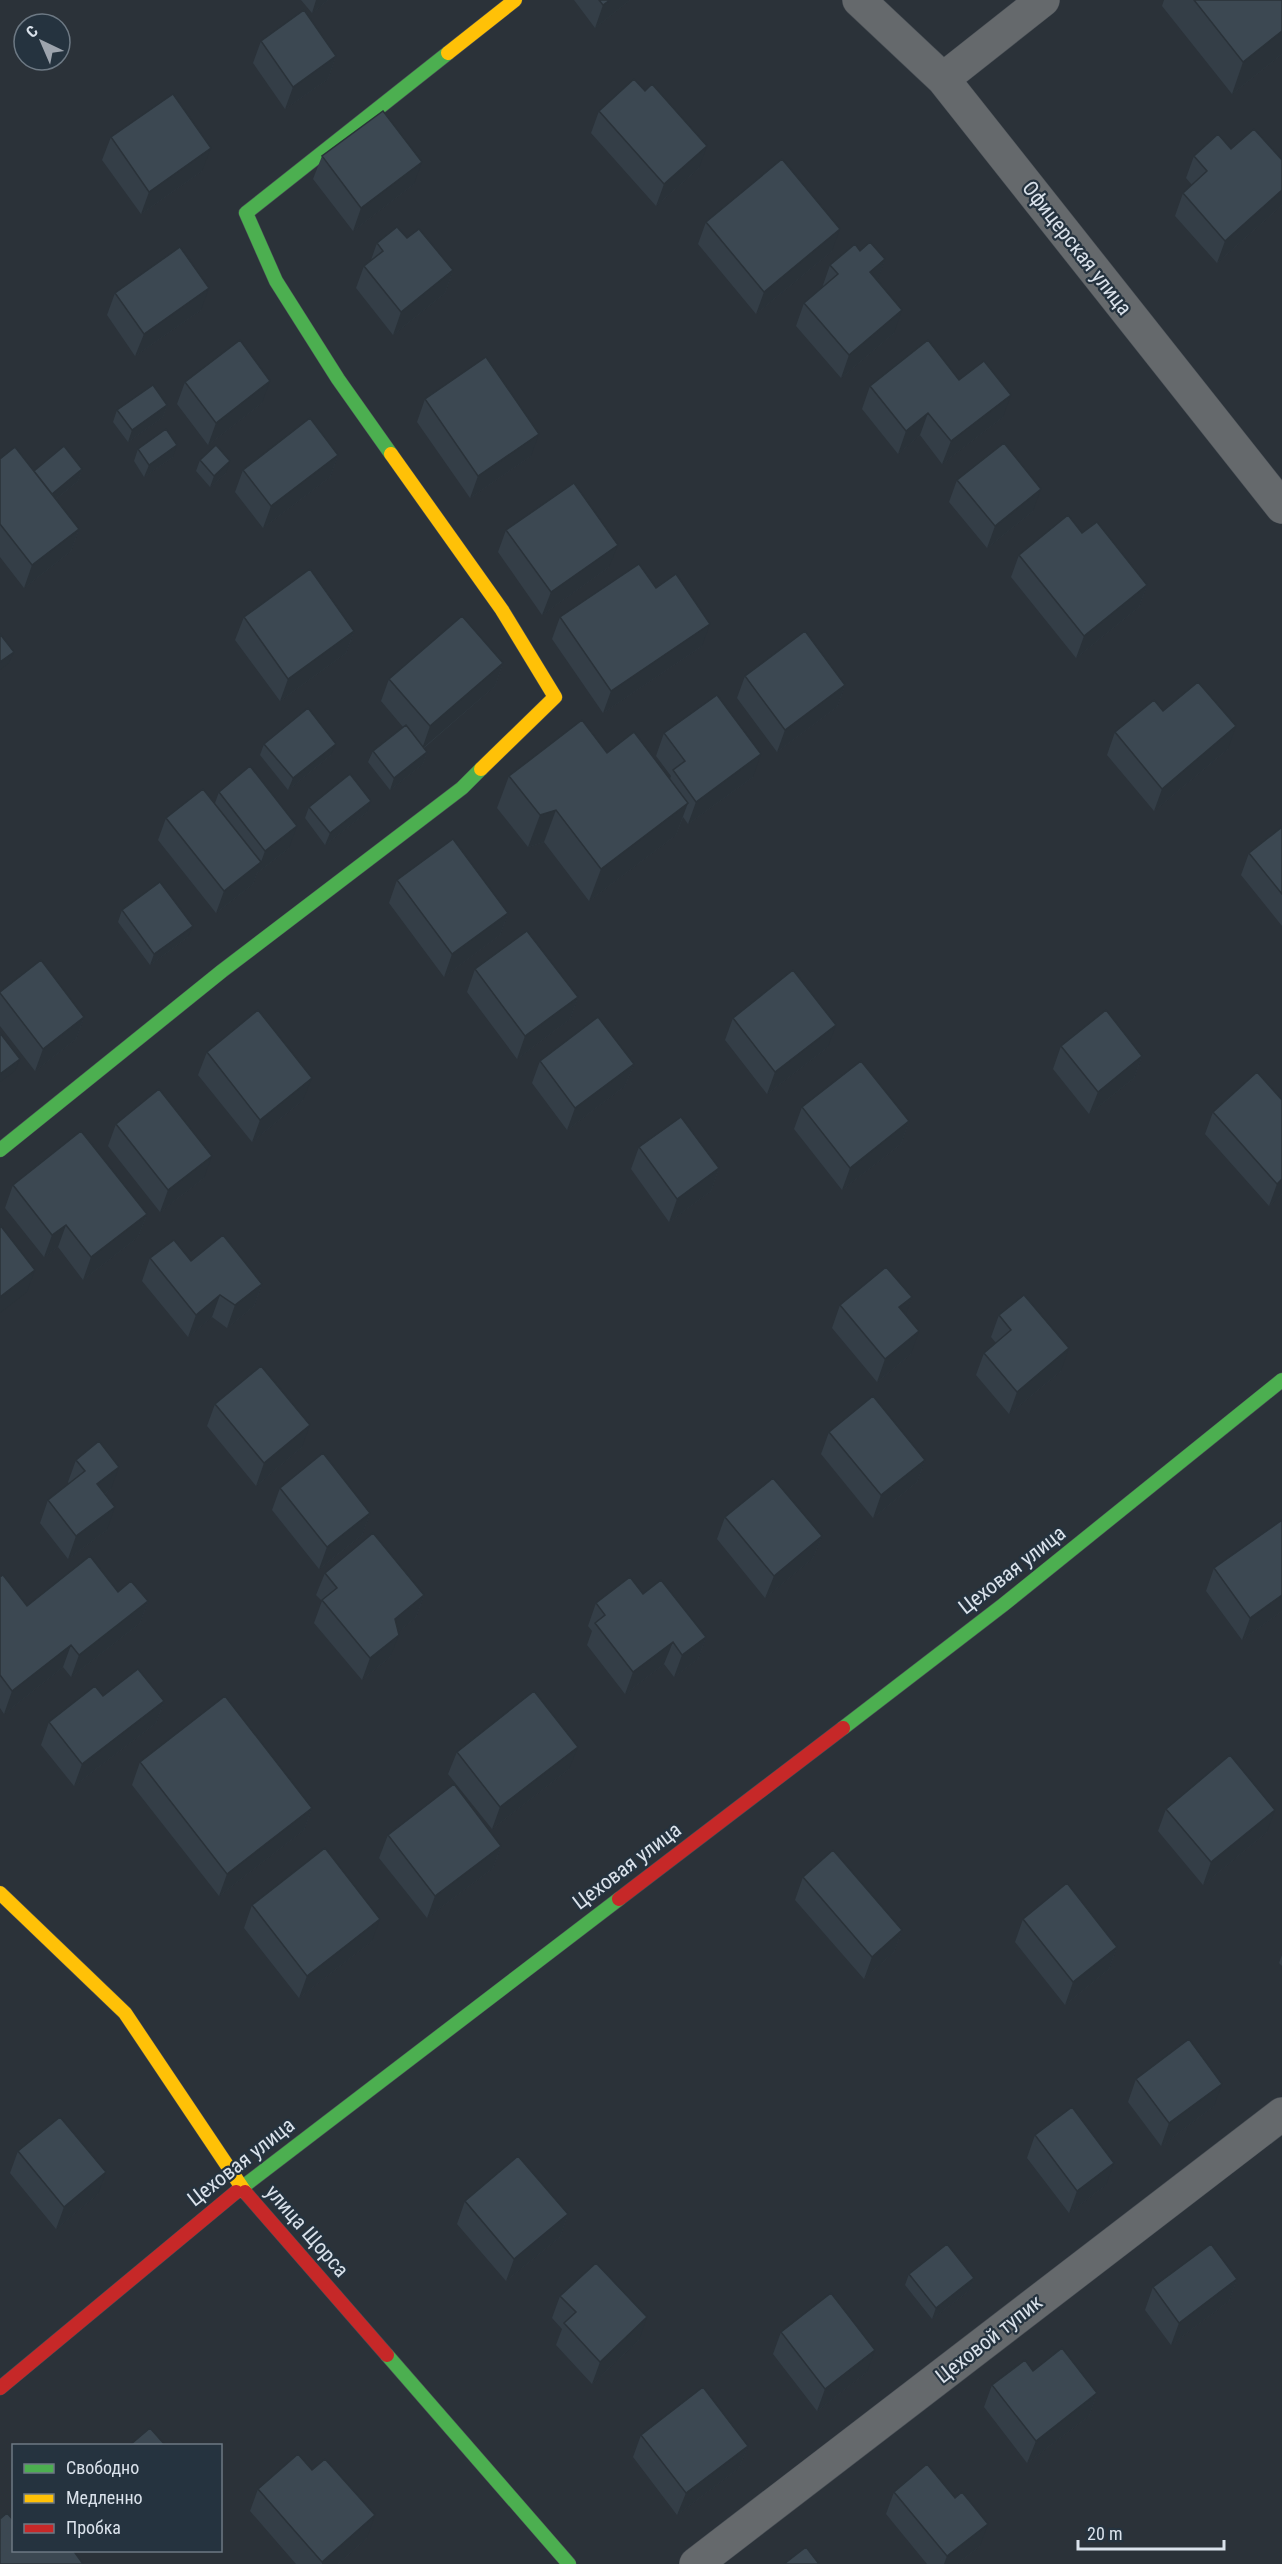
<svg xmlns="http://www.w3.org/2000/svg" width="1282" height="2564" viewBox="0 0 1282 2564" font-family="'Roboto Condensed',sans-serif">
  <style>
    .lines { fill: none; stroke-linecap: round; stroke-linejoin: round }
    .street-casing { stroke: #484e55; stroke-width: 34 }
    .fast-casing { stroke: #484e55; stroke-width: 15 }
    .slow-casing { stroke: #484e55; stroke-width: 15 }
    .jam-casing { stroke: #484e55; stroke-width: 15 }
    .street { stroke: #65696c; stroke-width: 33 }
    .fast { stroke: #4caf50; stroke-width: 14 }
    .slow { stroke: #ffc107; stroke-width: 14 }
    .jam { stroke: #c62828; stroke-width: 14 }
    .wall { fill: #343e47 }
    .shaded-wall { fill: #2a3239 }
    .building { fill: #3c4852; stroke: #2a3239; stroke-width: 1.5 }
    .labels { text-anchor: middle; stroke-width: 4.5; stroke-linejoin: round; paint-order: stroke }
    .street-label { font-size: 21px; fill: #dae2eb; stroke: #25333f }
  </style>
  <rect width="100%" height="100%" fill="#2b3239"/>
  <g class="lines">
    <defs>
      <path id="street" d="M859 0 943 79 1282 507
        M943 79 1043 0
        M696 2564 1282 2114"/>
      <path id="fast" d="M391 454 338 379 276 281 246 213 448 53
        M0 1150 222 971 462 788 481 769
        M843 1728 1003 1605 1282 1380
        M236 2192 619 1899
        M387 2355 569 2564"/>
      <path id="slow" d="M448 53 515 0
        M391 454 502 610 555 697 481 769
        M0 1893 125 2013 245 2192"/>
      <path id="jam" d="M619 1899 843 1728
        M245 2192 387 2355
        M0 2388 236 2192"/>
    </defs>
    <use href="#street" class="street-casing"/>
    <use href="#fast" class="fast-casing"/>
    <use href="#slow" class="slow-casing"/>
    <use href="#jam" class="jam-casing"/>
    <use href="#street" class="street"/>
    <use href="#fast" class="fast"/>
    <use href="#slow" class="slow"/>
    <use href="#jam" class="jam"/>
  </g>
  <path class="wall" d="M301 0H328L312 13Z
    M574 0H630L595 28Z
    M1164 0H1282V54L1232 94 1162 6Z
    M261 41 336 56 328 79 285 109 253 63Z
    M599 111 699 168 656 206 591 133Z
    M111 137 202 171 141 214 102 160Z
    M322 156 414 184 353 231 313 179Z
    M1194 156 1282 160V205L1217 263 1175 216 1183 193 1192 185 1186 178Z
    M706 222 832 251 756 314 698 244Z
    M407 238 453 270 445 293 393 335 356 288 364 266 371 260 377 243Z
    M860 251 885 259 877 281 894 333 841 378 796 326 804 303 822 288 830 265Z
    M115 293 201 310 135 356 107 315Z
    M185 382 262 403 208 445 177 404Z
    M870 386 1003 417 942 464 920 435 898 454 862 409Z
    M425 399 531 456 470 498 417 422Z
    M167 405 163 417 128 442 113 422 117 410Z
    M138 449 173 457 144 477 134 461Z
    M338 455 330 477 263 528 235 492 243 470Z
    M0 459 34 471 82 469 78 481 56 499 79 529 71 551 24 588 0 557Z
    M200 460 226 473 210 487 196 471Z
    M957 480 1033 511 987 548 949 502Z
    M506 530 609 567 542 615 498 552Z
    M1082 533 1147 585 1139 607 1076 658 1011 577 1019 555Z
    M244 617 354 631 346 653 280 701 235 640Z
    M560 617 702 646 603 713 552 639Z
    M503 663 495 686 424 748 427 752 423 764 390 790 368 762 373 751 403 727 381 701 389 679Z
    M745 676 845 685 837 707 777 752 737 698Z
    M1115 732 1228 749 1154 811 1107 755Z
    M664 733 753 777 688 824 683 817 676 835 589 901 544 842 528 847 497 808 509 776 607 753 670 779 671 776 656 756Z
    M264 744 331 755 288 790 260 755Z
    M219 792 289 848 257 873 253 884 216 913 158 840 166 818 215 803Z
    M309 807 367 812 325 845 305 818Z
    M1282 827V926L1241 875 1249 853Z
    M397 880 508 913 500 935 444 977 389 903Z
    M122 910 188 937 150 965 118 922Z
    M475 969 578 997 570 1019 517 1059 467 992Z
    M0 993 84 1017 76 1039 35 1071 0 1026Z
    M733 1018 828 1047 767 1094 725 1040Z
    M1061 1046 1142 1056 1134 1078 1089 1114 1053 1069Z
    M207 1052 303 1100 252 1142 198 1075Z
    M540 1061 634 1064 625 1086 567 1130 532 1083Z
    M1282 1100V1194L1269 1206 1205 1134 1213 1112Z
    M802 1107 909 1121 901 1144 842 1190 794 1129Z
    M116 1124 204 1178 160 1212 108 1146Z
    M639 1147 719 1168 711 1191 669 1222 631 1169Z
    M13 1185 147 1214 138 1237 83 1280 58 1247 44 1257 5 1208Z
    M150 1258 191 1261 262 1284 254 1306 227 1328 212 1317 188 1337 142 1281Z
    M912 1297 905 1315 911 1354 877 1382 832 1328 840 1305Z
    M999 1315 1061 1371 1009 1414 976 1375 984 1353 996 1343 991 1337Z
    M215 1404 302 1447 256 1486 207 1426Z
    M829 1432 925 1460 917 1482 873 1518 821 1454Z
    M76 1460 111 1489 105 1494 107 1530 68 1559 40 1523 48 1500 69 1484 68 1482Z
    M280 1488 370 1513 362 1535 319 1569 272 1510Z
    M725 1517 822 1536 813 1558 765 1598 717 1539Z
    M1282 1520V1611L1242 1640 1206 1591 1214 1568Z
    M325 1573 424 1595 416 1617 398 1632 390 1657 362 1680 314 1623 322 1601 316 1595Z
    M0 1577 27 1606 118 1592 148 1601 140 1623 71 1677 63 1667 4 1714 0 1708Z
    M643 1594 706 1637 698 1659 674 1677 664 1664 625 1694 587 1645 592 1631 588 1626 596 1603Z
    M103 1696 164 1701 156 1723 74 1786 41 1745 49 1722Z
    M457 1752 569 1769 492 1829 448 1774Z
    M140 1762 312 1808 304 1830 219 1896 132 1785Z
    M1166 1809 1267 1832 1203 1885 1158 1831Z
    M388 1835 501 1846 493 1868 427 1918 379 1858Z
    M803 1877 902 1930 894 1952 864 1979 795 1900Z
    M252 1905 372 1941 299 1998 244 1928Z
    M1023 1919 1117 1947 1109 1969 1065 2005 1015 1942Z
    M1282 1955V1966L1279 1963Z
    M1136 2079 1214 2106 1161 2146 1128 2102Z
    M1035 2135 1106 2185 1069 2213 1027 2158Z
    M18 2151 98 2194 56 2229 10 2173Z
    M465 2201 568 2214 560 2237 506 2281 457 2224Z
    M909 2274 974 2278 970 2290 932 2319 905 2285Z
    M1237 2279 1229 2301 1171 2345 1145 2310 1153 2287Z
    M560 2296 639 2340 592 2384 556 2345 562 2329 552 2318Z
    M781 2332 867 2372 817 2411 773 2354Z
    M1033 2371 1097 2393 1089 2416 1027 2463 984 2407 992 2385Z
    M641 2435 748 2446 739 2468 677 2515 633 2457Z
    M258 2489 367 2538 338 2564H296L250 2511Z
    M894 2492 980 2546 957 2564H927L886 2514Z"/>
  <path class="shaded-wall" d="M316 0H328L312 13Z
    M610 0H630L595 28 603 5Z
    M1282 31V54L1232 94 1243 62Z
    M336 56 328 79 285 109 293 87Z
    M707 146 699 168 656 206 664 184Z
    M211 148 202 171 141 214 149 192Z
    M422 162 414 184 353 231 361 208Z
    M1282 190V205L1217 263 1225 241Z
    M840 229 832 251 756 314 764 292Z
    M885 259 877 282 870 272Z
    M453 270 445 293 393 335 401 312Z
    M209 288 201 310 135 356 144 334Z
    M902 310 894 333 841 378 849 355Z
    M270 381 262 403 208 445 216 423Z
    M1011 395 1003 417 942 464 951 441Z
    M167 405 163 417 128 442 132 430Z
    M928 413 920 435 898 454 906 431Z
    M539 434 531 456 470 498 478 476Z
    M177 445 173 457 144 477 149 465Z
    M338 455 330 477 263 528 271 506Z
    M230 461 226 473 210 487 214 476Z
    M82 469 78 481 46 507 50 495Z
    M1041 489 1033 511 987 548 995 526Z
    M79 529 71 551 24 588 32 565Z
    M618 545 609 567 542 615 551 592Z
    M1147 585 1139 607 1076 658 1084 636Z
    M710 624 702 646 603 713 611 691Z
    M354 631 346 653 280 701 288 679Z
    M14 652 9 663 0 670V662Z
    M503 663 495 686 422 749 430 726Z
    M845 685 837 707 777 752 785 730Z
    M1236 726 1228 749 1154 811 1162 789Z
    M336 744 331 755 288 790 293 778Z
    M427 752 423 764 390 790 394 778Z
    M761 754 753 777 688 824 696 802Z
    M371 801 367 812 325 845 330 833Z
    M688 803 676 835 589 901 601 869Z
    M556 810 544 842 528 847 540 815Z
    M297 826 289 848 257 873 265 851Z
    M261 862 253 884 216 913 224 891Z
    M508 913 500 935 444 977 452 954Z
    M193 926 188 937 150 965 154 954Z
    M578 997 570 1019 517 1059 525 1036Z
    M84 1017 76 1039 35 1071 43 1049Z
    M836 1025 828 1047 767 1094 775 1072Z
    M1142 1056 1134 1078 1089 1114 1098 1092Z
    M20 1059 15 1071 0 1082V1074Z
    M634 1064 625 1086 567 1130 575 1108Z
    M312 1078 303 1100 252 1142 260 1120Z
    M909 1121 901 1144 842 1190 850 1168Z
    M212 1156 204 1178 160 1212 168 1190Z
    M719 1168 711 1191 669 1222 677 1199Z
    M1282 1179V1194L1269 1206 1277 1184Z
    M147 1214 138 1237 83 1280 91 1257Z
    M66 1225 58 1247 44 1257 52 1235Z
    M35 1270 27 1292 0 1313V1297Z
    M262 1284 254 1306 227 1328 235 1305Z
    M220 1295 212 1317 188 1337 196 1315Z
    M912 1297 904 1320 899 1307Z
    M919 1331 911 1354 877 1382 885 1359Z
    M1069 1348 1061 1371 1009 1414 1017 1392Z
    M310 1425 302 1447 256 1486 264 1463Z
    M925 1460 917 1482 873 1518 881 1495Z
    M119 1467 111 1489 88 1507 97 1484Z
    M115 1507 107 1530 68 1559 76 1536Z
    M370 1513 362 1535 319 1569 327 1547Z
    M822 1536 813 1558 765 1598 774 1576Z
    M424 1595 416 1617 386 1642 395 1619Z
    M1282 1595V1611L1242 1640 1250 1618Z
    M148 1601 140 1623 71 1677 79 1655Z
    M399 1635 390 1657 362 1680 370 1658Z
    M706 1637 698 1659 674 1677 682 1655Z
    M673 1642 664 1664 625 1694 633 1672Z
    M71 1645 63 1667 4 1714 12 1691Z
    M164 1701 156 1723 74 1786 82 1764Z
    M578 1747 569 1769 492 1829 500 1807Z
    M312 1808 304 1830 219 1896 227 1874Z
    M1275 1810 1267 1832 1203 1885 1211 1862Z
    M501 1846 493 1868 427 1918 435 1896Z
    M380 1919 372 1941 299 1998 307 1976Z
    M902 1930 894 1952 864 1979 872 1957Z
    M1117 1947 1109 1969 1065 2005 1073 1982Z
    M1222 2084 1214 2106 1161 2146 1169 2123Z
    M1114 2163 1106 2185 1069 2213 1077 2191Z
    M106 2172 98 2194 56 2229 64 2207Z
    M568 2214 560 2237 506 2281 514 2259Z
    M974 2278 970 2290 932 2319 936 2308Z
    M1237 2279 1229 2301 1171 2345 1179 2323Z
    M647 2317 639 2340 592 2384 600 2362Z
    M875 2350 867 2372 817 2411 825 2389Z
    M1097 2393 1089 2416 1027 2463 1036 2441Z
    M748 2446 739 2468 677 2515 686 2493Z
    M375 2515 367 2538 338 2564H322V2562Z
    M988 2524 980 2546 957 2564H944L947 2556Z"/>
  <path class="building" d="M599 0H610L603 5Z
    M1194 0H1282V31L1243 62Z
    M304 10 336 56 293 87 261 41Z
    M634 79 645 91 652 84 707 146 664 184 599 111Z
    M173 94 211 148 149 192 111 137Z
    M383 111 422 162 361 208 322 156Z
    M1254 129 1282 160V190L1225 241 1183 193 1207 171 1194 156 1218 134 1231 149Z
    M782 159 840 229 764 292 706 222Z
    M397 227 407 238 419 229 453 270 401 312 364 266 383 251 377 243Z
    M870 242 885 259 870 272 902 310 849 355 804 303 838 274 830 265 855 244 860 251Z
    M180 247 209 288 144 334 115 293Z
    M240 340 270 381 216 423 185 382Z
    M928 340 959 380 984 361 1011 395 951 441 928 413 906 431 870 386Z
    M486 357 539 434 478 476 425 399Z
    M153 385 167 405 132 430 117 410Z
    M310 418 338 455 271 506 243 470Z
    M166 429 177 445 149 465 138 449Z
    M1004 443 1041 489 995 526 957 480Z
    M216 445 230 461 214 476 200 460Z
    M64 446 82 469 52 494 34 471Z
    M15 447 79 529 32 565 0 524V459Z
    M574 483 618 545 551 592 506 530Z
    M1068 515 1082 533 1097 522 1147 585 1084 636 1019 555Z
    M639 564 656 588 676 574 710 624 611 691 560 617Z
    M310 569 354 631 288 679 244 617Z
    M462 616 503 663 430 726 389 679Z
    M805 631 845 685 785 730 745 676Z
    M0 634 14 652 0 662Z
    M1198 682 1236 726 1162 789 1115 732 1154 700 1163 711Z
    M717 695 761 754 696 802 673 770 685 761 664 733Z
    M308 708 336 744 293 778 264 744Z
    M582 720 607 753 634 732 688 803 601 869 556 810 540 815 509 776Z
    M406 725 427 752 394 778 373 751Z
    M250 766 297 826 265 851 219 792Z
    M350 774 371 801 330 833 309 807Z
    M203 789 261 862 224 891 166 818Z
    M1282 827V894L1249 853Z
    M453 839 508 913 452 954 397 880Z
    M160 882 193 926 154 954 122 910Z
    M527 931 578 997 525 1036 475 969Z
    M41 960 84 1017 43 1049 0 993V992Z
    M793 970 836 1025 775 1072 733 1018Z
    M258 1010 312 1078 260 1120 207 1052Z
    M1106 1010 1142 1056 1098 1092 1061 1046Z
    M598 1017 634 1064 575 1108 540 1061Z
    M0 1033 20 1059 0 1074Z
    M861 1061 909 1121 850 1168 802 1107Z
    M1257 1072 1282 1100V1179L1277 1184 1213 1112Z
    M159 1089 212 1156 168 1190 116 1124Z
    M681 1117 719 1168 677 1199 639 1147Z
    M81 1131 147 1214 91 1257 66 1225 52 1235 13 1185Z
    M0 1225 35 1270 0 1297Z
    M223 1235 262 1284 235 1305 220 1295 196 1315 150 1258 174 1240 191 1261Z
    M886 1267 912 1297 899 1307 919 1331 885 1359 840 1305Z
    M1024 1295 1069 1348 1017 1392 984 1353 1011 1330 999 1315Z
    M261 1366 310 1425 264 1463 215 1404Z
    M873 1396 925 1460 881 1495 829 1432Z
    M99 1441 119 1467 97 1484 115 1507 76 1536 48 1500 85 1471 76 1460Z
    M323 1453 370 1513 327 1547 280 1488Z
    M773 1478 822 1536 774 1576 725 1517Z
    M1282 1520V1595L1250 1618 1214 1568Z
    M373 1533 424 1595 395 1619 399 1635 370 1658 322 1600 337 1588 325 1573Z
    M90 1556 118 1592 131 1581 148 1601 79 1655 71 1645 12 1691 0 1675V1577L3 1575 27 1606Z
    M630 1577 643 1594 661 1580 706 1637 682 1655 673 1642 633 1672 595 1623 605 1615 596 1603Z
    M138 1669 164 1701 82 1764 49 1722 95 1686 103 1696Z
    M534 1691 578 1747 500 1807 457 1752Z
    M225 1696 312 1808 227 1874 140 1762Z
    M1230 1755 1275 1810 1211 1862 1166 1809Z
    M454 1784 501 1846 435 1896 388 1835Z
    M325 1848 380 1919 307 1976 252 1905Z
    M833 1850 902 1930 872 1957 803 1877Z
    M1067 1883 1117 1947 1073 1982 1023 1919Z
    M1189 2039 1222 2084 1169 2123 1136 2079Z
    M1072 2107 1114 2163 1077 2191 1035 2135Z
    M60 2117 106 2172 64 2207 18 2151Z
    M518 2156 568 2214 514 2259 465 2201Z
    M947 2244 974 2278 936 2308 909 2274Z
    M1211 2244 1237 2279 1179 2323 1153 2287Z
    M596 2263 647 2317 600 2362 564 2323 576 2312 560 2296Z
    M831 2293 875 2350 825 2389 781 2332Z
    M1062 2348 1097 2393 1036 2441 992 2385 1025 2360 1033 2371Z
    M703 2387 748 2446 686 2493 641 2435Z
    M150 2428 165 2445H130Z
    M298 2454 312 2470 325 2459 375 2515 322 2562 258 2489Z
    M927 2464 955 2498 962 2492 988 2524 947 2556 894 2492Z
    M7 2513 14 2521V2550H73L83 2564H0V2519Z
    M806 2547 819 2564H784Z"/>
  <g class="labels">
    <g class="street-label">
      <text transform="translate(1077 248) rotate(52)" y="7">Офицерская улица</text>
      <text transform="translate(1012 1570) rotate(-38)" y="7">Цеховая улица</text>
      <text transform="translate(627 1866) rotate(-37)" y="7">Цеховая улица</text>
      <text transform="translate(241 2162) rotate(-38)" y="7">Цеховая улица</text>
      <text transform="translate(307 2231) rotate(49)" y="7">улица Щорса</text>
      <text transform="translate(989 2339) rotate(-38)" y="7">Цеховой тупик</text>
    </g>
  </g>
  <rect x="12" y="2444" width="210" height="108" fill="#25333f" stroke="#6d7984" stroke-width="1.5"/>
  <rect x="24" y="2464" width="30" height="9" fill="#4caf50" stroke="#6d7984" stroke-width="1.5"/>
  <text x="66" y="2474" font-size="18" fill="#dae2eb">Свободно</text>
  <rect x="24" y="2494" width="30" height="9" fill="#ffc107" stroke="#6d7984" stroke-width="1.5"/>
  <text x="66" y="2504" font-size="18" fill="#dae2eb">Медленно</text>
  <rect x="24" y="2524" width="30" height="9" fill="#c62828" stroke="#6d7984" stroke-width="1.5"/>
  <text x="66" y="2534" font-size="18" fill="#dae2eb">Пробка</text>
  <g transform="translate(42 42) rotate(316)"><circle r="28" fill="#25333f" stroke="#6d7984" stroke-width="1.5"/>
  <path d="M0-4.5L10 22L0 15L-10 22Z" fill="#9da4ad"/>
  <text y="-9" font-size="16" font-weight="bold" text-anchor="middle" fill="#dae2eb">С</text>
  </g>
  <path d="M1078 2540v9h146v-9" fill="none" stroke="#dae2eb" stroke-width="3"/>
  <text x="1087" y="2540" font-size="18" fill="#dae2eb" stroke="#25333f" stroke-width="4.5" paint-order="stroke">20 m</text>
</svg>
